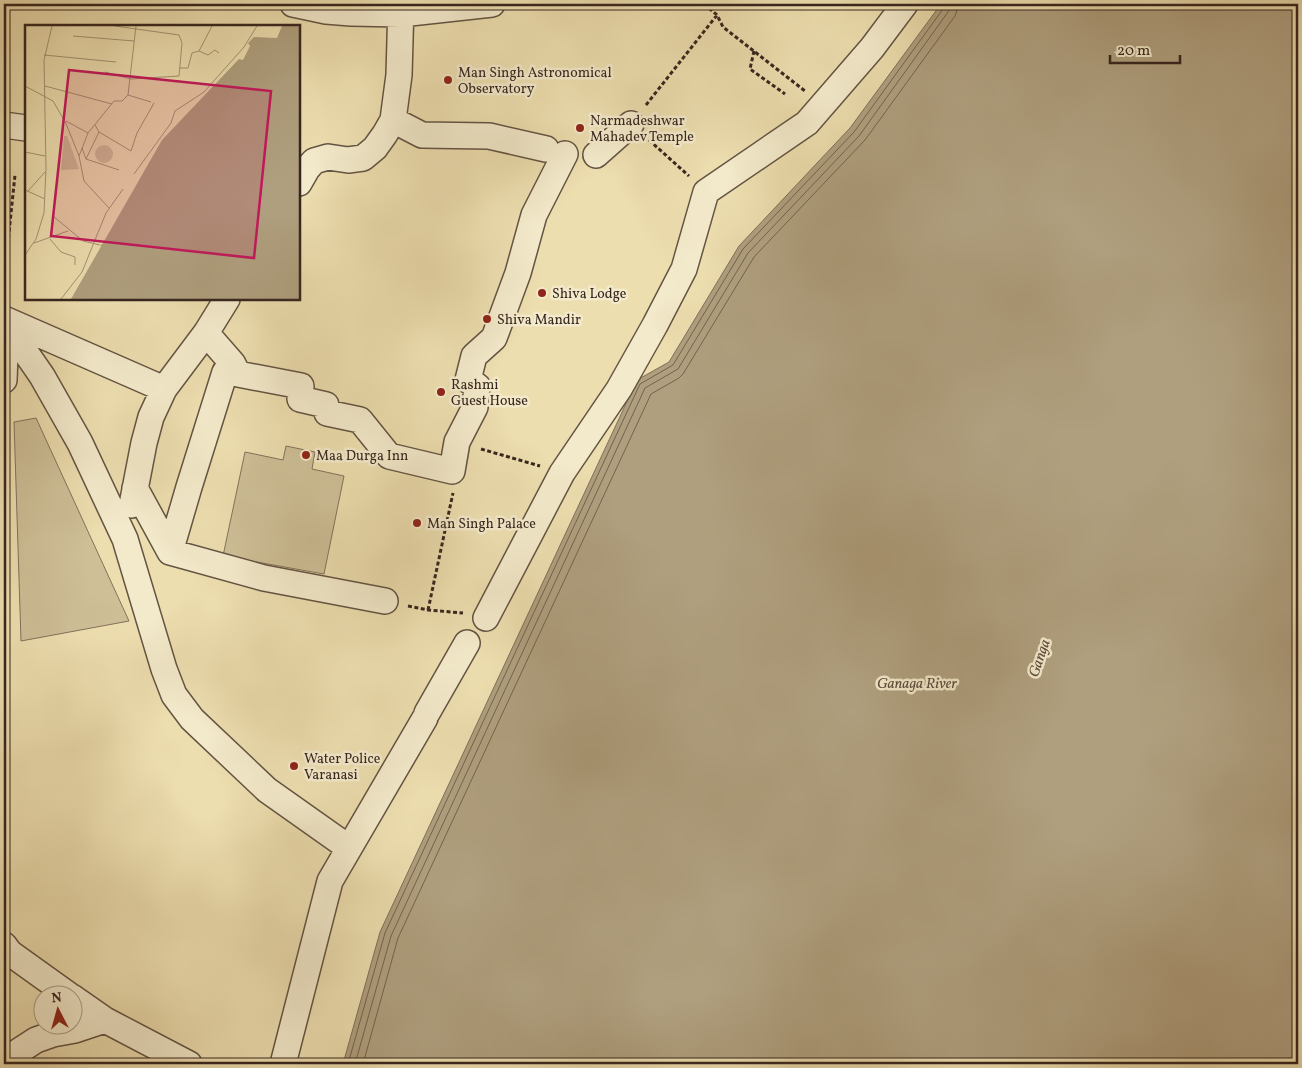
<svg xmlns="http://www.w3.org/2000/svg" width="1302" height="1068" viewBox="0 0 1302 1068" font-family="Vollkorn,serif">
  <style>
    .green { fill: #cebf97; stroke: #82725b }
    .water { fill: #af9f7e; stroke: #7f6f58 }
    .lines { fill: none; stroke-linecap: round; stroke-linejoin: round }
    .shore { stroke: #73624e; stroke-width: 1 }
    .minor-casing { stroke: #645443; stroke-width: 28 }
    .path { stroke: #37261f; stroke-width: 3; stroke-dasharray: 4 2.5; stroke-linecap: butt }
    .minor { stroke: #f3eacb; stroke-width: 25 }
    .poi-dot { fill: #8f2418; stroke: #f3eacb; stroke-width: 2 }
    .labels { text-anchor: middle; stroke-width: 5; stroke-linejoin: round; paint-order: stroke }
    .poi-label { font-size: 14px; fill: #37261f; stroke: #f3eacb; text-anchor: start }
    .water-label { font-size: 15px; font-style: italic; fill: #5b4a3c; stroke: #f3eacb }
    .inset-river { fill: none; stroke: #af9f7e; stroke-width: 2.5 }
    .inset-road { fill: none; stroke: #a49475; stroke-width: 1 }
    .view { fill: #c2185b; fill-opacity: 0.15; stroke: #c2185b; stroke-width: 2.5 }
    .inset-edge { fill: none; stroke: #37261f; stroke-width: 2.5 }
  </style>
  <rect width="100%" height="100%" fill="#eddeaf"/>
  <filter id="stains"><feTurbulence type="fractalNoise" baseFrequency=".004" numOctaves="4"/><feColorMatrix values="0 0 0 0 .2 0 0 0 0 .09 0 0 0 0 .02 0 0 0 .5 -.17"/></filter>
  <radialGradient id="worn" r=".72"><stop offset=".6" stop-color="#630" stop-opacity="0"/><stop offset="1" stop-color="#630" stop-opacity=".3"/></radialGradient>
  <path class="green" d="M36 418 129 621 21 641 14 422Z
    M286 446 315 452 312 469 344 476 324 574 223 556 245 452 283 460Z"/>
  <path class="water" d="M941 4H1298V1064H343L380 932 637 380 669 362 739 246 850 128Z"/>
  <g class="lines">
    <path class="shore" d="M348 1064 385 933 640 384 673 365 743 249 854 132 943 9 944 4
      M355 1064 391 936 645 388 678 369 748 253 859 136 948 12 951 4
      M363 1064 398 938 651 394 679 378 683 374 754 257 865 140 955 16 957 10 958 4"/>
    <defs>
      <path id="minor" d="M293 4 326 11 351 13 401 14 492 4
        M393 120 422 135 489 136 546 149
        M4 125 26 128
        M596 155 631 124
        M299 183 307 169 314 161 328 157 348 160 363 158 375 148 385 134 393 120 399 75 401 4
        M4 319 164 389
        M4 321 42 376 80 443 125 539 164 669 174 695 192 719 267 790 349 848
        M206 333 233 364 238 374 301 386 300 399 326 405 327 413 360 420 389 456 452 471 457 442 475 407 477 386 468 380 474 356 494 338 518 273 534 215 565 154
        M4 342 5 355 4 380
        M135 488 170 552 264 578 385 601
        M132 505 144 443 151 417 164 389 206 333 227 299
        M170 552 189 487 225 372 238 374
        M486 618 562 473 619 389 655 325 684 269 706 192 807 123 872 48 905 4
        M427 713 467 643
        M4 945 10 953 70 996
        M72 997 105 1020 189 1064
        M10 1064 19 1051 36 1040 53 1034 75 1030 105 1020
        M283 1064 330 881 425 718"/>
    </defs>
    <use href="#minor" class="minor-casing"/>
    <path class="path" d="M704 4 717 15 723 27 805 91
      M754 51 750 69 785 94
      M646 105 717 15
      M649 140 689 176
      M4 263 6 261 15 175
      M481 449 540 466
      M408 606 428 610 463 613
      M428 610 453 493"/>
    <use href="#minor" class="minor"/>
  </g>
  <g class="poi-dot">
    <circle cx="448" cy="80" r="5"/>
    <circle cx="580" cy="128" r="5"/>
    <circle cx="542" cy="293" r="5"/>
    <circle cx="487" cy="319" r="5"/>
    <circle cx="441" cy="392" r="5"/>
    <circle cx="306" cy="455" r="5"/>
    <circle cx="417" cy="523" r="5"/>
    <circle cx="294" cy="766" r="5"/>
  </g>
  <g class="labels">
    <g class="poi-label">
      <text x="458" y="77">Man Singh Astronomical<tspan x="458" dy="16">Observatory</tspan></text>
      <text x="590" y="125">Narmadeshwar<tspan x="590" dy="16">Mahadev Temple</tspan></text>
      <text x="552" y="298">Shiva Lodge</text>
      <text x="497" y="324">Shiva Mandir</text>
      <text x="451" y="389">Rashmi<tspan x="451" dy="16">Guest House</tspan></text>
      <text x="316" y="460">Maa Durga Inn</text>
      <text x="427" y="528">Man Singh Palace</text>
      <text x="304" y="763">Water Police<tspan x="304" dy="16">Varanasi</tspan></text>
    </g>
    <g class="water-label">
      <text transform="translate(1039 658) rotate(-71)" y="5">Ganga</text>
      <text x="917" y="688">Ganaga River</text>
    </g>
  </g>
  <g transform="translate(25 25)">
    <rect width="275" height="275" fill="#eddeaf"/>
    <path d="M39 111H42L54 144 36 145ZM70 129a9 9 0 1 1 18 0a9 9 0 1 1-18 0Z" fill="#cebf97"/>
    <path d="M257 1H275V274H46L137 115 214 34 218 35 225 21 223 18 229 12 252 13Z" fill="#af9f7e"/>
    <path class="inset-river" d="M76 220 140 255 145 269 142 274"/>
    <path class="inset-road" d="M48 11 109 16M174 26 183 30 190 25 194 28M19 30 91 37M154 43H163L167 28 174 26 187 1M80 47 106 54 154 51 157 18 154 10 90 1M0 61 28 76 39 95 28 191 58 216 75 220M20 61 87 79M103 70 126 77M40 96 54 131 59 156 84 183M41 96 63 108M70 100 74 107 106 126 112 108 129 78M57 123 61 134 94 145M0 127 20 131M54 131 63 108 89 76H97L103 70 111 1M61 134 74 107M109 149 146 98 150 86 179 67 219 22 232 1M0 165 20 174M3 166 20 147M25 214 36 227 50 232V240M9 218 43 206M0 230 11 214 19 188 21 143 19 35 27 1M36 274 57 247 81 188 98 164"/>
    <path class="view" d="M44 45 246 66 229 233 26 211Z"/>
    <rect width="275" height="275" class="inset-edge"/>
  </g>
  <rect width="1302" height="1068" fill="none" stroke="#eddeaf" stroke-width="20"/>
  <rect x="5" y="5" width="1292" height="1058" fill="none" stroke="#37261f" stroke-width="2.5"/>
  <rect x="10" y="10" width="1282" height="1048" fill="none" stroke="#37261f"/>
  <g transform="translate(58 1010) rotate(354)"><circle r="24" fill="#f3eacb" stroke="#a89c86"/>
  <path d="M0-4L9 19L0 12L-9 19Z" fill="#8f2418"/>
  <text y="-8" font-size="14" font-weight="bold" text-anchor="middle" fill="#37261f">N</text>
  </g>
  <path d="M1110 55v8h70v-8" fill="none" stroke="#37261f" stroke-width="2.5"/>
  <text x="1117" y="55" font-size="15" fill="#37261f" stroke="#f3eacb" stroke-width="4" paint-order="stroke">20 m</text>
  <rect width="100%" height="100%" filter="url(#stains)"/>
  <rect width="100%" height="100%" fill="url(#worn)"/>
</svg>
